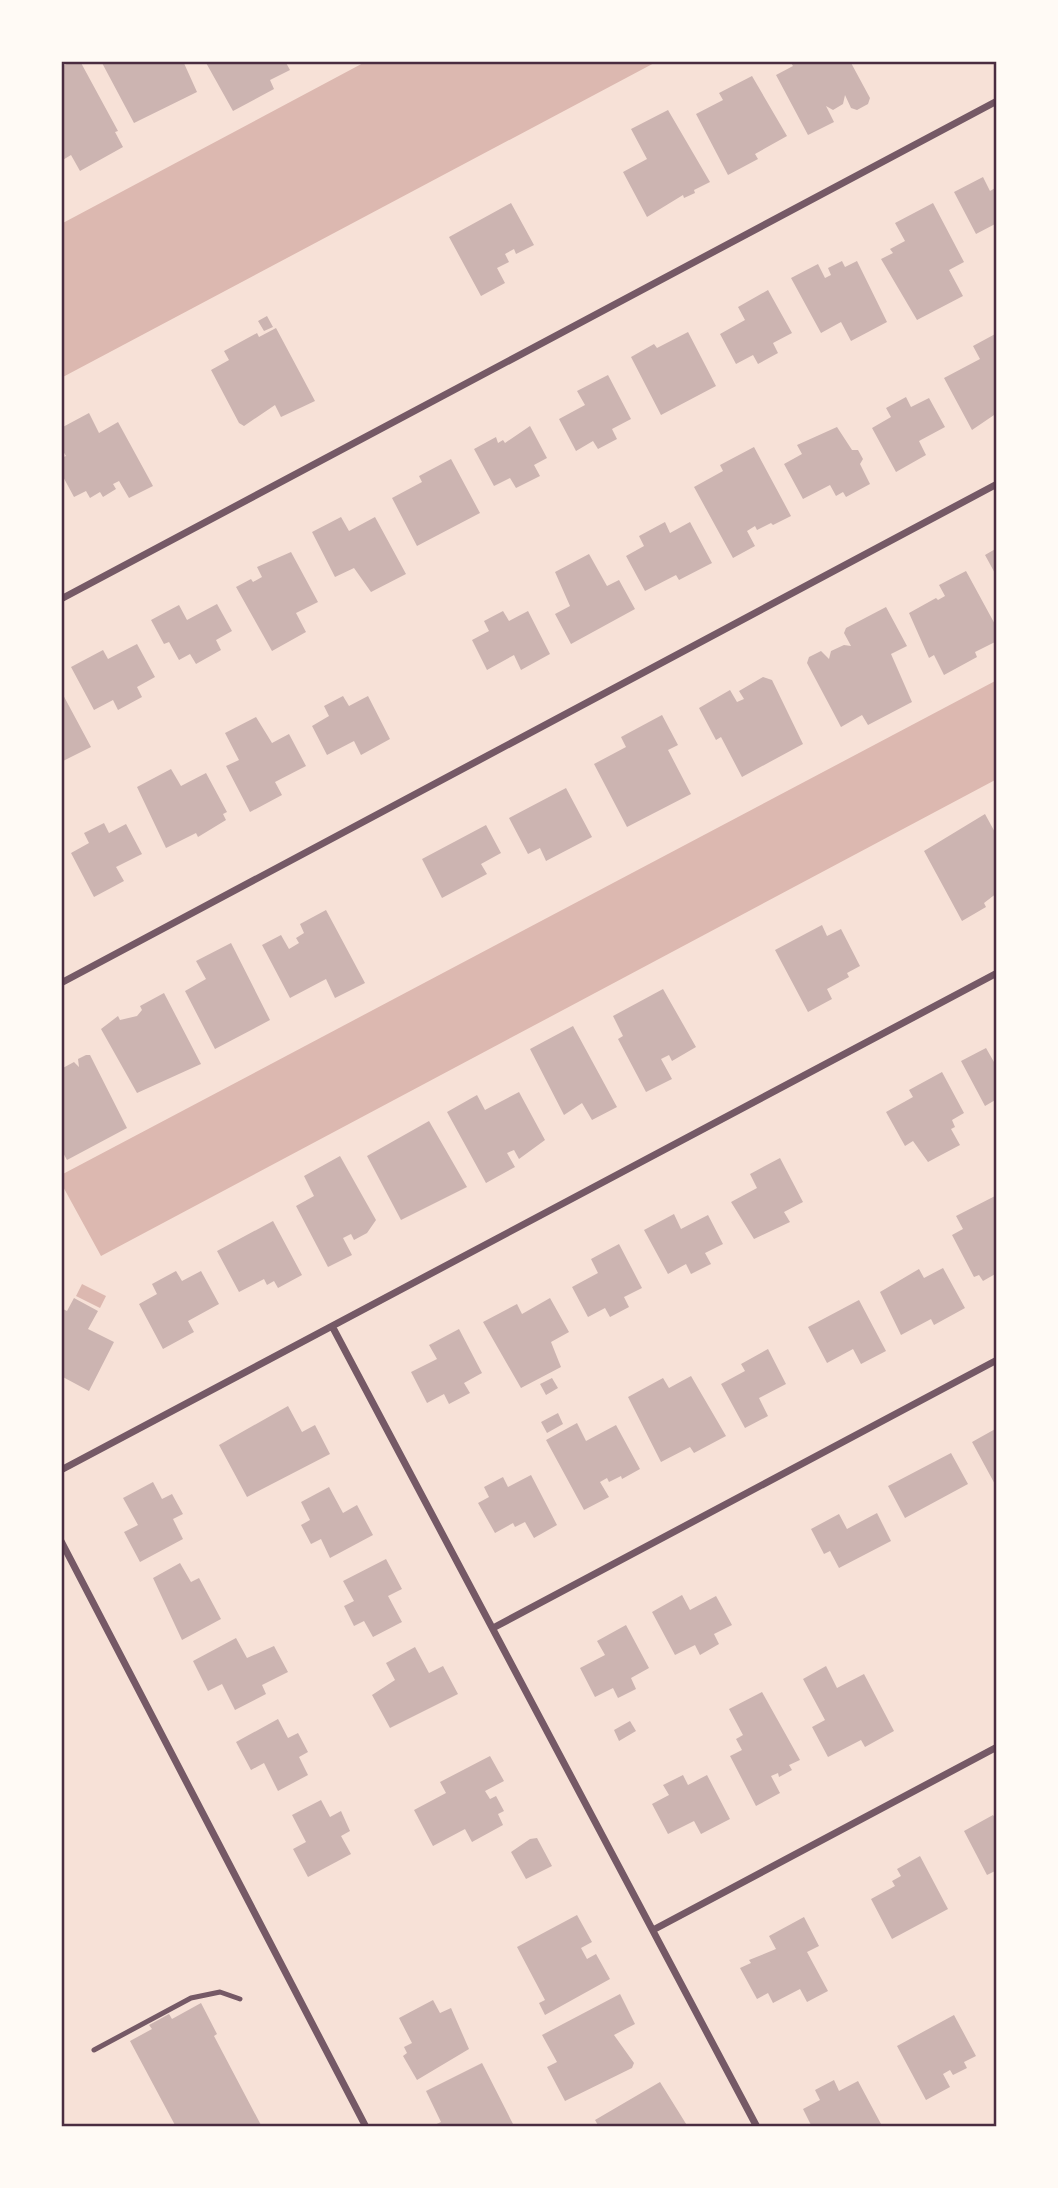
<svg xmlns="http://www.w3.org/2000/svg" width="1058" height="2188" viewBox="0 0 1058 2188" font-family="Roboto,sans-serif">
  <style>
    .water { fill: #dcb8b0 }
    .building { fill: #ccb4b1 }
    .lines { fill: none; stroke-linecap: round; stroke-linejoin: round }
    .service { stroke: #755966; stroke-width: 5 }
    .minor { stroke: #755966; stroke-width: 7 }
    .neatline { fill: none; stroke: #4a2c40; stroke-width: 2.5 }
  </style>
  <rect width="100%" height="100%" fill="#f7e1d7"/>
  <path class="water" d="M367 61H658L61 378V224Z
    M997 680V779L101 1256 61 1183V1175Z
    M82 1284 106 1296 100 1308 76 1296Z"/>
  <path class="building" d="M72 61H80L118 131 115 132 123 147 80 171 71 155 61 161V67Z
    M101 61H183L197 92 134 123Z
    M205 61H285L290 70 270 80 274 89 233 111Z
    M790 61H850L870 98 868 104 857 110 851 108 845 95 843 104 833 110 826 106 834 122 808 135 776 75 793 66Z
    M752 76 787 136 755 154 758 159 728 175 696 114 723 100 719 93Z
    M668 110 710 182 694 190 695 193 684 198 683 195 647 217 623 172 647 159 631 129Z
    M983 177 990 191 997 187V223L976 234 954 192Z
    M511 203 534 245 516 254 514 249 505 254 509 262 497 268 505 283 481 296 449 237Z
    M933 203 964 262 949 270 963 296 917 320 881 259 893 253 890 249 905 241 895 223Z
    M842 261 845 267 857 261 887 322 851 341 841 322 821 333 791 278 818 264 825 278 831 275 828 268Z
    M768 290 792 333 773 343 778 353 758 364 753 355 736 364 720 334 745 320 738 307Z
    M267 316 273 327 264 331 258 321Z
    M276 328 315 401 281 417 275 405 244 426 239 423 211 370 229 360 224 351 257 333 259 337Z
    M688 332 716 386 661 415 631 357 654 344 657 348Z
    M997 333V413L972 430 944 378 980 359 973 346Z
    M608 375 631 419 612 429 617 439 598 449 593 441 576 451 559 419 585 405 577 391Z
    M906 397 911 407 929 398 945 427 919 441 926 455 896 472 872 428 891 417 886 408Z
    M89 413 99 433 118 422 153 486 129 498 119 481 113 484 116 489 103 497 100 492 90 498 86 491 74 497 61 473V458L66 456 61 448V428Z
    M530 426 547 458 534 465 540 476 516 488 510 478 494 486 474 449 496 437 498 443 503 440 505 443Z
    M837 427 852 450H858L863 459 860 464 870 484 846 497 843 492 836 496 830 485 803 499 784 464 802 454 797 445Z
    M754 447 791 516 773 525 771 523 757 530 755 526 747 531 755 546 733 558 694 487 723 471 720 465Z
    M451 459 480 513 417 546 392 498 422 482 419 476Z
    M341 517 349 531 375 517 406 574 371 592 354 568 335 577 312 532Z
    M665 522 670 533 690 522 712 563 679 580 676 575 645 591 626 556 644 546 639 536Z
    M997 548V577L985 555Z
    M291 552 318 602 296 613 306 632 272 651 236 587 251 579 253 582 262 577 257 567Z
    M589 554 607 586 619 580 635 609 571 644 555 614 570 606 555 572Z
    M966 571 997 628V641L975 652 977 657 944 675 934 655 929 658 909 613 936 598 938 600 945 596 939 585Z
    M217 604 232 631 216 640 221 650 196 664 190 654 179 660 169 642 164 644 151 620 179 605 187 620Z
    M886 607 907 646 891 654 912 702 868 725 862 715 841 727 807 663 809 657 821 651 829 659 831 651 844 645 851 646 844 633 846 628Z
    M503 611 509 621 528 611 550 654 521 670 514 655 487 670 472 640 489 631 484 621Z
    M137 644 155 677 137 687 142 697 118 710 113 700 94 710 71 667 103 650 108 659Z
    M763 677 772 680 803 744 742 777 721 737 716 740 699 708 730 690 737 702 744 699 739 691Z
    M61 691 91 747 61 762Z
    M343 696 349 706 368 696 390 739 361 755 354 741 327 755 312 726 329 716 324 706Z
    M662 715 678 745 668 750 691 794 627 827 594 764 626 747 621 737Z
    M256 717 272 743 289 734 306 766 275 782 282 795 250 812 226 766 239 760 225 733Z
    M171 769 181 786 206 773 227 812 223 814 226 820 198 837 196 833 166 848 137 787Z
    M566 788 592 837 546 861 540 848 528 854 509 818Z
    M985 814 997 836V893L984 903 986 907 962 921 924 851Z
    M104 823 109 833 126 824 142 854 116 867 124 881 94 897 71 853 89 843 84 833Z
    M486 825 501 853 481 864 487 874 442 898 422 859Z
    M326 910 365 983 335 998 326 979 290 998 262 945 281 935 289 949 299 943 296 938 304 933 300 924Z
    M822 925 827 936 841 929 860 966 847 973 849 977 827 989 832 999 808 1012 775 950Z
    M231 943 270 1020 215 1049 185 991 206 979 196 961Z
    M663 989 696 1047 672 1061 669 1055 661 1059 672 1079 646 1092 618 1039 623 1036 613 1016Z
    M164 993 201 1064 137 1093 101 1029 118 1016 120 1020 137 1016 142 1010 140 1006Z
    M573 1026 617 1107 592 1120 582 1103 564 1115 530 1049Z
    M986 1048 994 1062 997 1061V1099L985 1106 961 1061Z
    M86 1055H90L127 1128 67 1160 61 1149V1069L74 1062 79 1067 78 1059Z
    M942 1072 964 1113 952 1120 955 1127 951 1129 960 1145 928 1162 913 1141 905 1146 886 1112 913 1097 909 1090Z
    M519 1092 545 1140 519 1159 514 1150 507 1153 515 1167 486 1183 447 1112 477 1095 485 1110Z
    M429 1121 467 1187 401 1220 367 1156Z
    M340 1156 376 1220 367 1233 354 1240 351 1234 343 1238 352 1255 328 1267 296 1206 314 1196 304 1176Z
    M780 1158 803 1202 784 1212 790 1222 754 1239 731 1202 757 1188 750 1174Z
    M997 1195V1273L983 1281 979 1275 974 1277 952 1235 963 1229 956 1216Z
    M674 1214 681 1229 708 1215 723 1244 705 1253 711 1264 691 1274 686 1264 668 1274 644 1230Z
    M273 1221 302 1275 278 1288 274 1281 267 1285 264 1279 239 1292 217 1251Z
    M619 1244 642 1288 624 1297 629 1307 610 1317 605 1308 588 1317 572 1287 598 1273 591 1259Z
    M943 1268 965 1308 934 1325 931 1319 901 1335 880 1292 919 1269 924 1278Z
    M176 1271 182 1281 201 1271 219 1304 188 1321 194 1332 163 1349 139 1304 157 1294 152 1284Z
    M74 1298 98 1311 88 1329 114 1342 89 1391 61 1376V1308L67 1311Z
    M550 1298 569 1332 551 1342 561 1367 521 1388 483 1322 517 1304 522 1314Z
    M859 1300 886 1351 861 1364 853 1349 827 1363 808 1327Z
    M459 1329 482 1373 464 1383 470 1393 449 1404 444 1394 427 1403 411 1372 437 1359 429 1345Z
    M768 1349 786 1384 759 1398 768 1416 745 1428 721 1384 745 1371 741 1364Z
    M691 1376 726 1436 694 1453 690 1447 661 1462 628 1397 663 1378 669 1388Z
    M552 1378 558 1388 546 1395 540 1384Z
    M288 1406 302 1432 315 1425 330 1454 247 1497 219 1445Z
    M558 1413 563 1424 547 1433 541 1422Z
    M577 1423 586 1441 616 1425 640 1469 622 1479 621 1476 609 1482 607 1478 600 1482 609 1497 584 1510 546 1440Z
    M997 1428V1488L972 1442Z
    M951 1453 968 1484 905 1518 888 1486Z
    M531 1475 557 1525 534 1538 525 1522 515 1527 513 1523 495 1533 478 1503 489 1497 484 1487 503 1477 508 1487Z
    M153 1482 162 1499 172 1494 183 1514 173 1519 183 1539 140 1562 124 1532 138 1525 123 1498Z
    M329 1487 343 1513 357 1505 373 1535 330 1558 321 1539 311 1544 301 1525 310 1520 301 1502Z
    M877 1513 891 1541 839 1568 830 1551 824 1554 811 1529 839 1514 847 1529Z
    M386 1559 402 1589 388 1596 402 1622 373 1637 364 1621 354 1626 344 1606 354 1601 343 1581Z
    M180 1563 191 1582 199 1578 221 1619 182 1640 153 1578Z
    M682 1595 690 1610 716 1596 732 1625 714 1634 719 1644 700 1655 695 1645 675 1655 652 1612Z
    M626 1625 649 1668 631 1678 636 1689 618 1698 613 1688 595 1697 580 1668 605 1655 597 1641Z
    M236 1638 247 1658 274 1646 288 1672 262 1685 266 1694 235 1710 222 1684 208 1691 193 1661Z
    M415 1647 429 1673 443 1666 458 1694 390 1728 372 1695 395 1680 386 1663Z
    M826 1666 837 1688 864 1674 894 1731 865 1747 861 1740 828 1757 812 1727 825 1720 803 1679Z
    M762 1692 800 1760 789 1765 792 1770 779 1777 778 1773 771 1776 780 1793 756 1806 730 1756 742 1750 736 1739 743 1735 729 1709Z
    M278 1719 288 1738 298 1733 308 1752 299 1757 308 1775 278 1791 264 1763 251 1770 236 1742Z
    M630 1721 636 1731 619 1741 614 1730Z
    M490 1756 504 1781 485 1791 490 1799 496 1796 504 1811 498 1814 503 1825 472 1842 465 1829 433 1846 414 1810 446 1793 440 1782Z
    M683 1775 688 1785 707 1775 730 1819 701 1834 694 1821 668 1834 652 1804 669 1795 663 1785Z
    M321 1800 330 1817 341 1811 350 1831 341 1836 351 1854 308 1877 293 1849 306 1842 292 1815Z
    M993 1815 997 1821V1870L987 1875 964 1831Z
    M537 1838 552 1866 526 1879 511 1852 530 1839Z
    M920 1856 948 1909 892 1939 871 1899 895 1886 892 1881 901 1876 897 1869Z
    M577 1915 592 1942 581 1948 587 1959 596 1954 610 1979 545 2015 539 2003 545 2000 517 1947Z
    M804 1917 819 1946 807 1952 828 1991 807 2002 800 1989 773 2003 768 1993 757 1999 740 1968 751 1963 749 1960 776 1949 769 1936Z
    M620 1994 635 2024 614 2035 634 2063 632 2068 565 2101 547 2067 557 2062 542 2035Z
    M433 2000 440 2013 451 2008 469 2049 417 2080 403 2056 407 2053 404 2047 412 2043 399 2018Z
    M201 2003 217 2034 214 2036 262 2127H176L130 2041 152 2029 149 2025 169 2014 172 2019Z
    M954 2015 976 2056 964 2062 967 2068 953 2075 950 2070 943 2074 950 2087 926 2100 897 2046Z
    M482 2063 513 2124 507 2127H430L441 2122 426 2091Z
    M834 2080 839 2091 858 2081 881 2124 876 2127H812L803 2109 820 2100 815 2090Z
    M660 2082 688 2127H599L595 2120Z"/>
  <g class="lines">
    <path class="service" d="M94 2050 191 1998 220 1992 240 1999"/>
    <path class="minor" d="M61 599 997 101
      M61 983 997 484
      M332 1326 757 2127
      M61 1470 997 973
      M61 1541 366 2127
      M493 1628 997 1360
      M653 1930 997 1747"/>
  </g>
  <rect width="1058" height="2188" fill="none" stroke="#fffaf5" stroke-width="126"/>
  <rect x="63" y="63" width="932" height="2062" class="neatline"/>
</svg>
